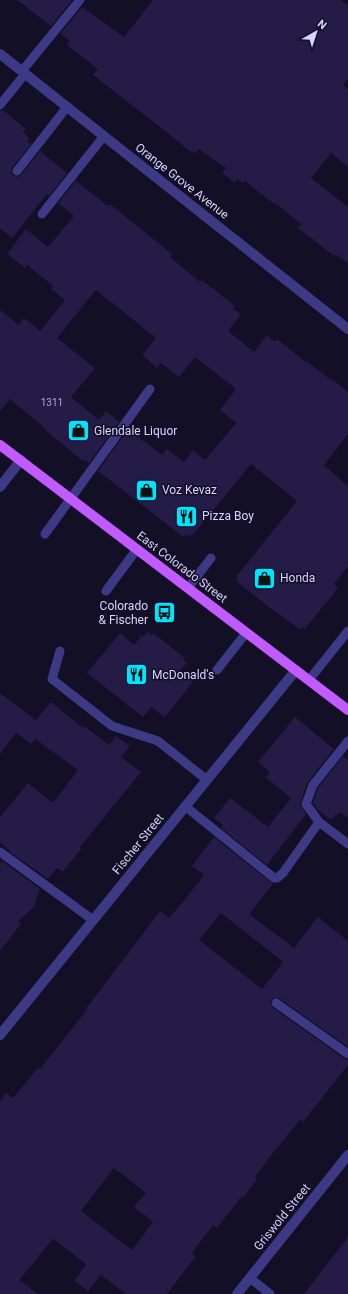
<svg xmlns="http://www.w3.org/2000/svg" width="348" height="1294" viewBox="0 0 348 1294" font-family="Roboto,sans-serif">
  <style>
    .building { fill: #241b47; fill-rule: evenodd }
    .lines { fill: none; stroke-linecap: round; stroke-linejoin: round }
    .lane { stroke: #3d3a85; stroke-width: 9 }
    .street { stroke: #3d3a85; stroke-width: 10 }
    .primary { stroke: #c25bff; stroke-width: 10 }
    .labels { text-anchor: middle; stroke-width: 3; stroke-linejoin: round; paint-order: stroke }
    .number-label { font-size: 10px; fill: #aca6d1 }
    .street-label { font-size: 12px; fill: #d9d4ff; stroke: #130f26 }
    .poi-label { font-size: 12px; fill: #d9d4ff; stroke: #130f26; text-anchor: start }
  </style>
  <rect width="100%" height="100%" fill="#130f26"/>
  <path class="building" d="M17 0H72L51 26Z
    M153 0H341L348 5V79L343 85 348 89V167L331 153 311 178 348 207V263L335 254 334 256 298 228 301 224 275 203 274 204 245 181 243 183 238 179 235 183 222 173 226 168 199 149 195 153 192 151 191 152 160 127 93 75 98 69 67 45 70 41 60 34 82 7 124 37Z
    M3 110 26 129 23 132 29 138 27 141 31 144 12 168 11 171 13 175 17 177 21 175 40 151 67 173 49 196 47 194 12 238 0 228V111Z
    M76 181 108 206 110 204 116 209 172 254 170 257 200 282 202 280 235 306 233 308 241 315 228 331 254 352 267 335 275 342 277 339 307 363 308 362 332 381 333 380 348 392V434L324 465 348 486V566L334 584 338 588 305 629 303 627 300 630 271 608H270L236 581 237 578 236 577 297 501 251 464 193 535 182 536 98 471 128 429 162 455 167 449 184 462 193 450 205 460 236 423 220 410 236 389 195 357 179 377 161 363 157 368 142 355 156 338 96 290 57 338 95 368 71 397 99 420 106 411 119 422 89 463 84 460 83 461 45 430 46 429 10 399 0 411V310L19 325 24 318 40 331 65 300 51 289 53 286 27 265 25 268 7 254 26 229 48 247 74 216 58 203Z
    M147 632 152 635 153 633 185 658 183 660 187 663 180 671 193 682 165 717 151 707 143 717 87 673 120 633 134 645 142 635 144 637Z
    M0 693 36 720 51 702 83 728 84 726 109 745 116 736 130 746 121 757 141 772 80 847 81 849 62 872 57 868 48 879 10 852V851L0 842V817L28 783 53 803 78 770 35 739 31 744 16 733 0 754Z
    M295 717 334 749 307 783 300 804 306 814 267 865 221 828 223 825 214 818 230 798 268 827 291 798 266 778 270 772 258 762Z
    M343 756 348 760V818L340 812 337 816 336 814 331 820 318 810 313 803 318 788Z
    M214 837 273 884 249 914 294 948 318 917 348 941V1047L279 998H273L270 1003 273 1008 345 1059 348 1060V1065L303 1122 300 1120 276 1149 255 1177 257 1179 244 1197 242 1196 217 1228 213 1225 192 1253 196 1256 167 1294H126L101 1275 88 1291 74 1281 86 1264 53 1239 19 1280 38 1294H0V1102L6 1093 13 1098 38 1068 40 1069 86 1011 85 1010 160 911 169 918 182 903 204 875 192 866ZM221 913 283 962 262 989 199 940ZM114 1168 146 1193 134 1207 153 1222 132 1250 81 1211Z
    M2 861 40 889 34 907 18 921 21 924 0 951V864Z
    M348 1237V1294H304Z"/>
  <g class="lines">
    <path class="lane" d="M22 71 80 0
      M0 105 25 74
      M17 171 67 107
      M42 214 104 136
      M45 534 150 389
      M188 588 211 558
      M106 591 137 549
      M60 651 52 679 112 726 158 741 207 780
      M217 670 246 633
      M309 680 348 631
      M348 741 313 785 306 804 319 822 348 844
      M185 806 274 878H277L283 873 319 822
      M0 852 93 920
      M276 1003 348 1054
      M250 1278 270 1294"/>
    <path class="street" d="M0 54 348 329
      M0 487 21 460
      M0 1035 296 670
      M237 1294 348 1155"/>
    <path class="primary" d="M0 445 348 710"/>
  </g>
  <defs>
    <symbol id="shop-square" viewBox="-11 -11 22 22"><rect x="-9" y="-9" width="18" height="18" rx="4" fill="#00e5ff" stroke="#130f26"/><path d="M-5-2.5h2.3a2.7 3.5 0 0 1 5.4 0H5L5.5 6h-11ZM-1.5-2.5h3a1.5 2.3 0 0 0-3 0Z" fill="#111"/></symbol>
    <symbol id="restaurant-square" viewBox="-11 -11 22 22"><rect x="-9" y="-9" width="18" height="18" rx="4" fill="#00e5ff" stroke="#130f26"/><path d="M-5-6h1v4h1v-4h1v4h1v-4h1v5L-1.5 .5V6h-2V.5L-5-1ZM5-6V6H3V1.5H1.5Q1.5-4 5-6Z" fill="#111"/></symbol>
    <symbol id="bus-square" viewBox="-11 -11 22 22"><rect x="-9" y="-9" width="18" height="18" rx="4" fill="#00e5ff" stroke="#130f26"/><path d="M-5-6H5V4H4V6H2V4H-2V6H-4V4H-5ZM-3.5-4V0h7V-4ZM-3.5 1.2v1.5H-2V1.2ZM2 1.2v1.5H3.5V1.2Z" fill="#111"/></symbol>
  </defs>
  <g fill-rule="evenodd">
    <use href="#shop-square" x="66" y="418" width="25" height="25"/>
    <use href="#shop-square" x="134" y="478" width="25" height="25"/>
    <use href="#restaurant-square" x="174" y="504" width="25" height="25"/>
    <use href="#shop-square" x="252" y="566" width="25" height="25"/>
    <use href="#bus-square" x="152" y="600" width="25" height="25"/>
    <use href="#restaurant-square" x="124" y="662" width="25" height="25"/>
  </g>
  <g class="labels">
    <g class="number-label">
      <text x="52" y="406">1311</text>
    </g>
    <g class="street-label">
      <text transform="translate(182 181) rotate(38)" y="4">Orange Grove Avenue</text>
      <text transform="translate(182 567) rotate(37)" y="4">East Colorado Street</text>
      <text transform="translate(138 844) rotate(-51)" y="4">Fischer Street</text>
      <text transform="translate(282 1217) rotate(-51)" y="4">Griswold Street</text>
    </g>
    <g class="poi-label">
      <text x="94" y="435">Glendale Liquor</text>
      <text x="162" y="494">Voz Kevaz</text>
      <text x="202" y="520">Pizza Boy</text>
      <text x="280" y="582">Honda</text>
      <text x="148" y="610" text-anchor="end">Colorado<tspan x="148" dy="14">&amp; Fischer</tspan></text>
      <text x="152" y="679">McDonald's</text>
    </g>
  </g>
  <g transform="translate(316 32) rotate(39)" stroke="#130f26" stroke-width="3" paint-order="stroke">
  <path d="M0-3L7 15L0 10L-7 15Z" fill="#d9d4ff"/>
  <text y="-6" font-size="11" font-weight="bold" text-anchor="middle" fill="#d9d4ff">N</text>
  </g>
</svg>
